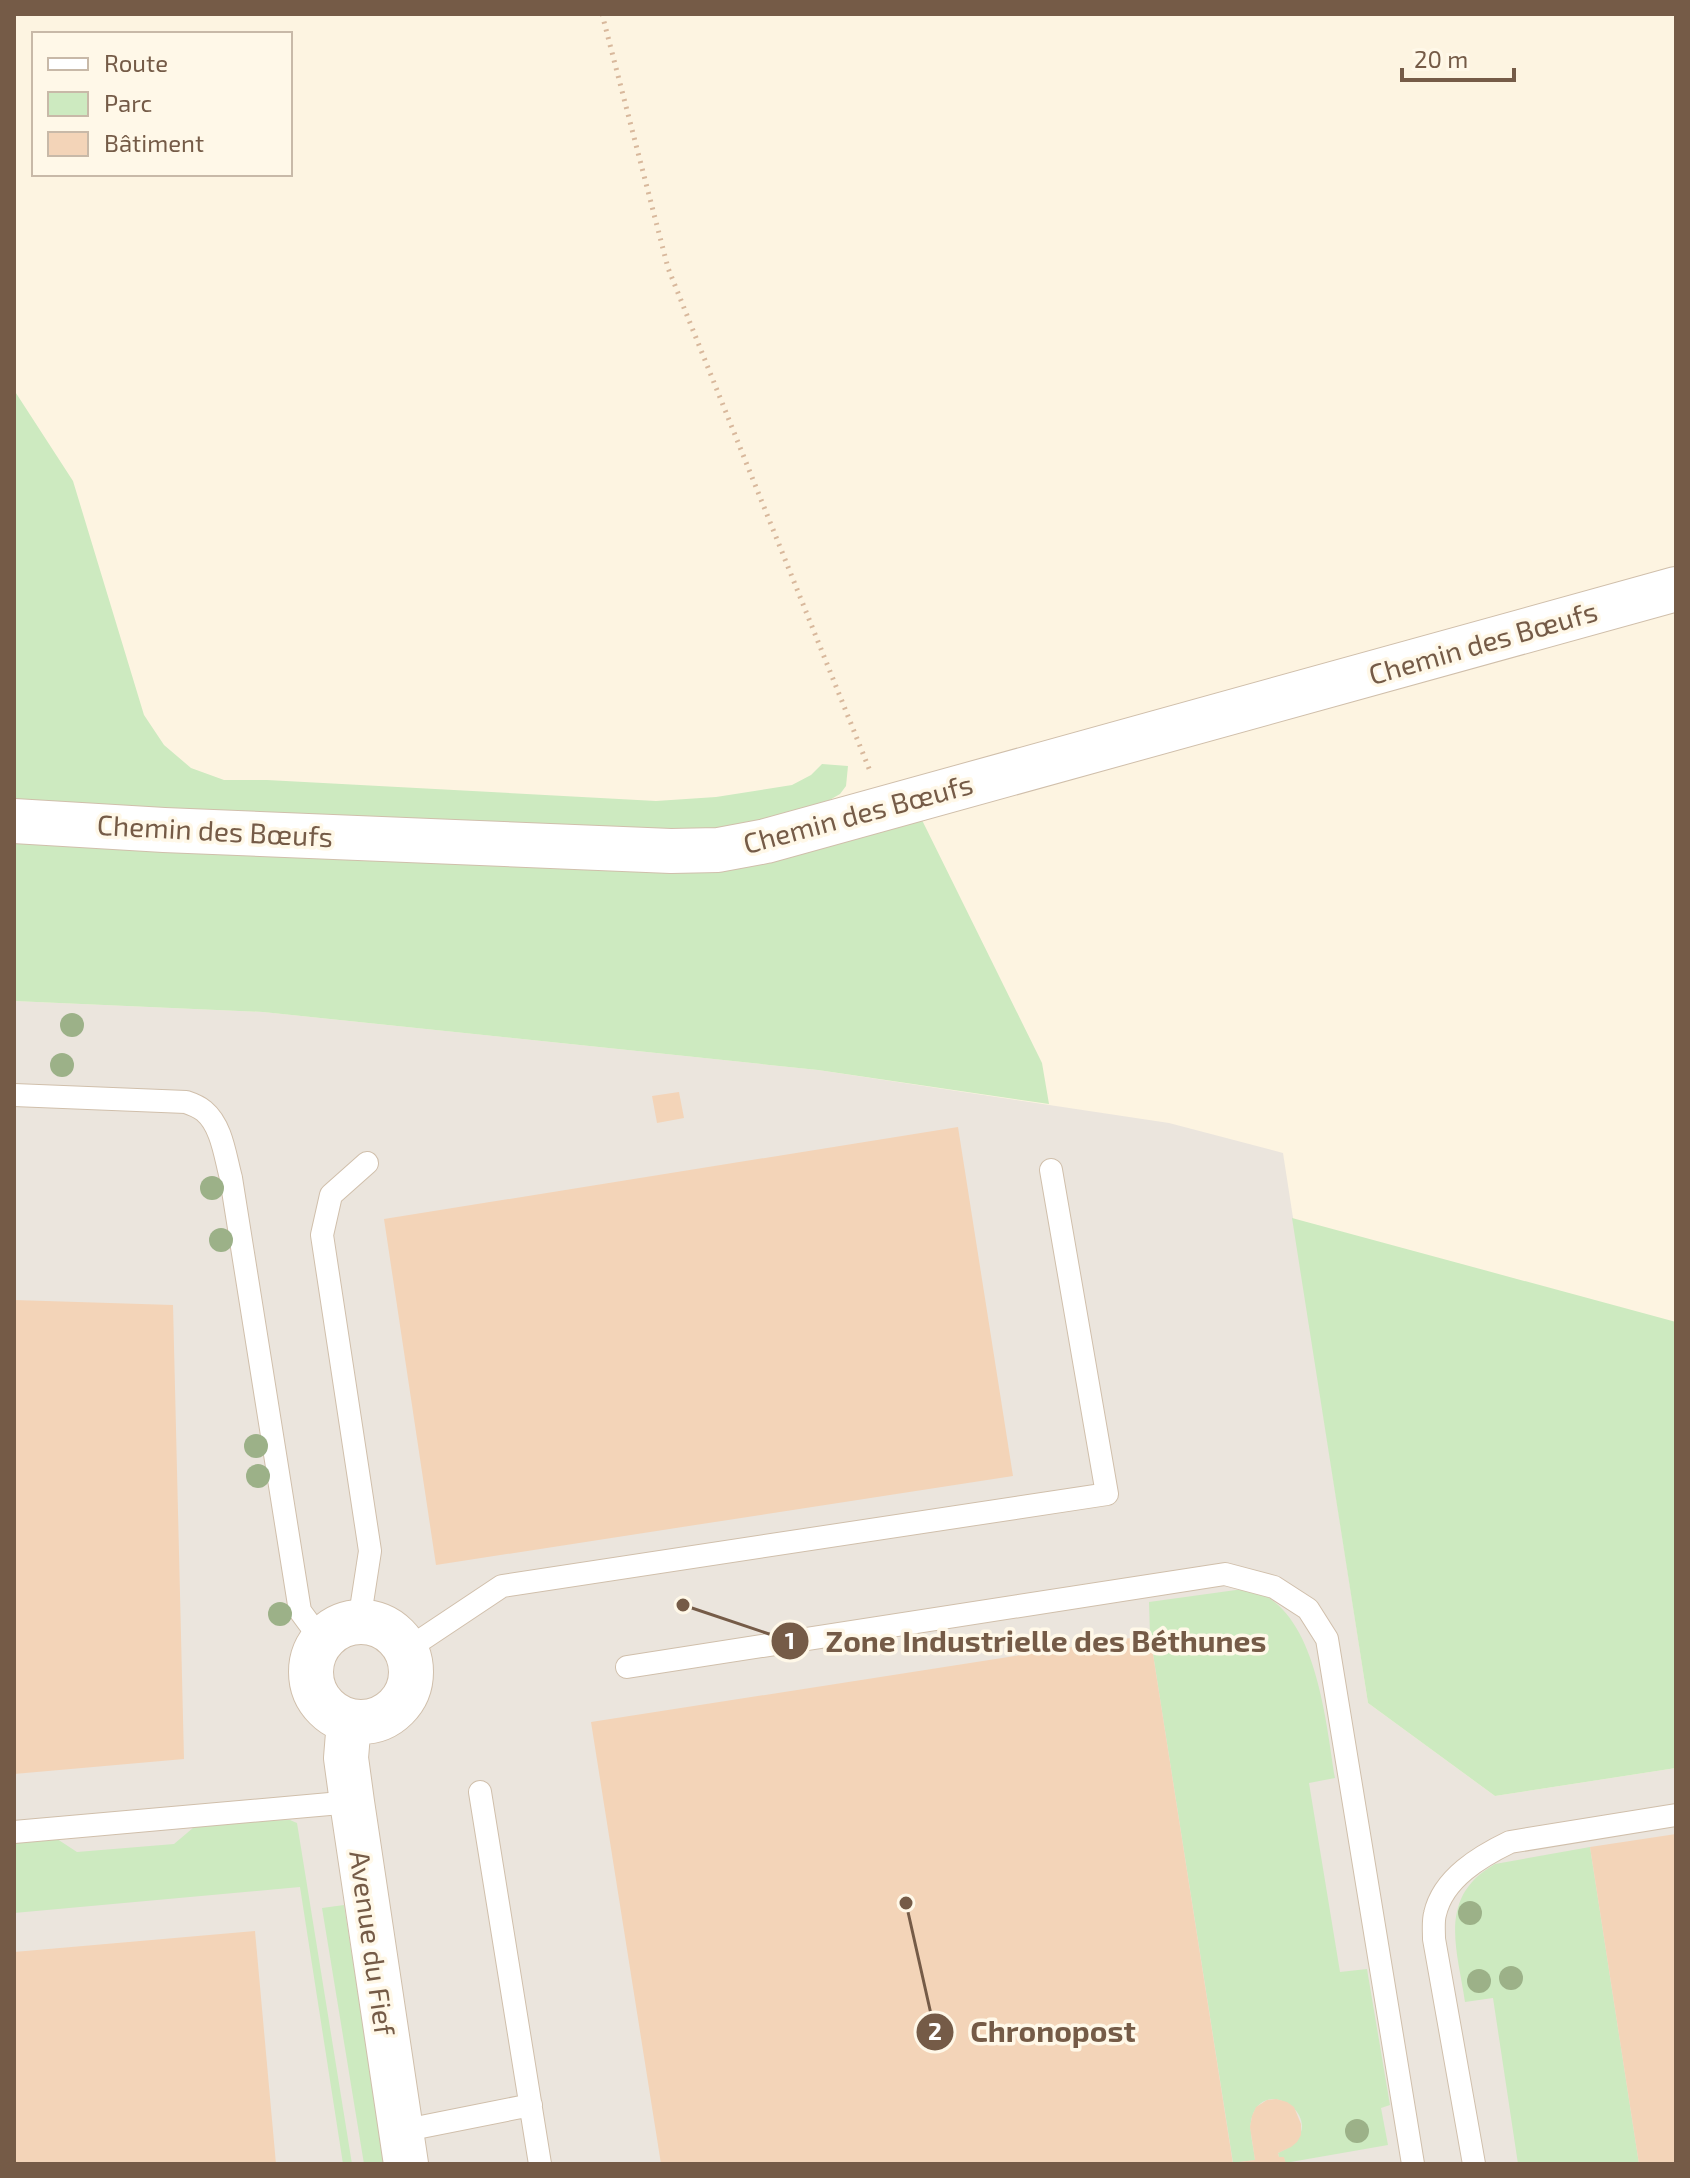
<svg xmlns="http://www.w3.org/2000/svg" width="1690" height="2178" viewBox="0 0 1690 2178" font-family="'Exo 2',sans-serif">
  <style>
    .industrial { fill: #ebe5dd }
    .green { fill: #cdeac0 }
    .building { fill: #f3d4b8 }
    .lines { fill: none; stroke-linecap: round; stroke-linejoin: round }
    .service-casing { stroke: #d0bfab; stroke-width: 24 }
    .minor-casing { stroke: #d0bfab; stroke-width: 46 }
    .tertiary-casing { stroke: #d0bfab; stroke-width: 46 }
    .path { stroke: #d8b89c; stroke-width: 5; stroke-dasharray: 2 6; stroke-linecap: butt }
    .service { stroke: #fff; stroke-width: 22 }
    .minor { stroke: #fff; stroke-width: 44 }
    .tertiary { stroke: #fff; stroke-width: 44 }
    .tree { fill: #9cb188 }
    .labels { text-anchor: middle; stroke-width: 7; stroke-linejoin: round; paint-order: stroke }
    .street-label { font-size: 28px; fill: #755b47; stroke: #fff8e8 }
    .leader { fill: none; stroke: #755b47; stroke-width: 3 }
    .callout-dot { fill: #755b47; stroke: #fff8e8; stroke-width: 3 }
    .mark-label { font-size: 24px; text-anchor: middle; font-weight: bold; fill: #fff }
    .callout-label { font-size: 30px; text-anchor: middle; font-weight: bold; fill: #755b47; stroke: #fff8e8; stroke-width: 7; stroke-linejoin: round; paint-order: stroke }
  </style>
  <rect width="100%" height="100%" fill="#fdf4e1"/>
  <path class="industrial" d="M14 1001 263 1012 818 1070 1169 1123 1283 1153 1368 1703 1495 1796 1676 1768V2164H14Z"/>
  <path class="green" d="M14 390 73 481 144 715 164 745 191 768 224 780H267L656 801 716 797 792 785 811 775 822 764 848 766 846 786 840 794 821 805 750 825 667 834 14 801Z
    M919 814 1042 1063 1049 1104 818 1070 263 1012 14 1001V836L505 862Z
    M1292 1218 1676 1322V1768L1495 1796 1368 1703Z
    M1236 1590C1241 1590 1249 1590 1254 1591 1317 1611 1326 1724 1335 1778L1309 1783 1340 1972 1367 1969 1390 2105 1381 2108 1388 2145 1285 2163 1284 2158 1279 2157 1278 2153C1339 2126 1266 2071 1252 2117 1248 2129 1254 2147 1255 2160L1233 2163 1150 1635 1149 1602Z
    M290 1820 297 1823 352 2164H343L300 1887 14 1913V1839L51 1835 77 1852 174 1844 200 1822Z
    M1590 1847 1639 2164H1518L1493 1998 1465 2002C1457 1948 1437 1897 1495 1864Z
    M344 1905 385 2164H364L322 1908Z"/>
  <path class="building" d="M679 1092 684 1118 657 1123 652 1096Z
    M958 1127 1013 1476 436 1565 384 1219Z
    M14 1300 173 1305 184 1759 14 1774Z
    M1150 1635 1233 2164H661L591 1722Z
    M1676 1834V2164H1639L1590 1847Z
    M255 1931 276 2164H14V1952Z
    M1276 2099 1287 2102 1294 2107 1301 2124V2135L1297 2142 1291 2147 1278 2153 1279 2157H1284L1286 2164H1238V2162L1255 2160 1250 2127 1252 2116 1256 2107 1267 2100Z"/>
  <g class="lines">
    <defs>
      <path id="service" d="M14 1095 186 1102C192 1104 199 1107 204 1111 222 1126 225 1156 231 1178L300 1611 322 1641
        M359 1622 370 1551 322 1235 331 1195 367 1163
        M406 1650 502 1586 1107 1494 1051 1170
        M627 1667 1225 1574 1274 1587 1308 1609 1327 1639 1413 2164
        M480 1792 540 2164
        M14 1832 352 1802
        M401 2131 531 2105
        M1474 2164 1434 1939C1434 1931 1433 1921 1435 1914 1443 1878 1481 1856 1510 1842L1676 1815"/>
      <path id="minor" d="M311 1672a50 50 0 1 1 100 0a50 50 0 1 1-100 0Z
        M349 1721 346 1758 352 1802 406 2164"/>
      <path id="tertiary" d="M14 821 164 830 671 851 718 850 766 841 1676 589"/>
    </defs>
    <use href="#service" class="service-casing"/>
    <use href="#minor" class="minor-casing"/>
    <use href="#tertiary" class="tertiary-casing"/>
    <path class="path" d="M602 14 668 268 870 771"/>
    <use href="#service" class="service"/>
    <use href="#minor" class="minor"/>
    <use href="#tertiary" class="tertiary"/>
  </g>
  <g class="tree">
    <circle cx="72" cy="1025" r="12"/>
    <circle cx="62" cy="1065" r="12"/>
    <circle cx="212" cy="1188" r="12"/>
    <circle cx="221" cy="1240" r="12"/>
    <circle cx="256" cy="1446" r="12"/>
    <circle cx="258" cy="1476" r="12"/>
    <circle cx="280" cy="1614" r="12"/>
    <circle cx="1470" cy="1913" r="12"/>
    <circle cx="1511" cy="1978" r="12"/>
    <circle cx="1479" cy="1981" r="12"/>
    <circle cx="1357" cy="2131" r="12"/>
  </g>
  <g class="labels">
    <g class="street-label">
      <text transform="translate(1483 643) rotate(-16)" y="10">Chemin des Bœufs</text>
      <text transform="translate(858 814) rotate(-15)" y="10">Chemin des Bœufs</text>
      <text transform="translate(215 831) rotate(3)" y="10">Chemin des Bœufs</text>
      <text transform="translate(372 1943) rotate(82)" y="10">Avenue du Fief</text>
    </g>
  </g>
  <path class="leader" d="M683 1605L790 1641M906 1903L935 2032"/>
  <g class="callout-dot">
    <circle cx="683" cy="1605" r="8"/>
    <circle cx="906" cy="1903" r="8"/>
    <circle cx="790" cy="1641" r="20"/>
    <circle cx="935" cy="2032" r="20"/>
  </g>
  <g class="mark-label">
    <text x="790" y="1649">1</text>
    <text x="935" y="2040">2</text>
  </g>
  <g class="callout-label">
    <text x="1046" y="1652">Zone Industrielle des Béthunes</text>
    <text x="1053" y="2042">Chronopost</text>
  </g>
  <rect width="1690" height="2178" fill="none" stroke="#755b47" stroke-width="32"/>
  <rect x="32" y="32" width="260" height="144" fill="#fff8e8" stroke="#c8b9a8" stroke-width="2"/>
  <rect x="48" y="58" width="40" height="12" fill="#ffffff" stroke="#c8b9a8" stroke-width="2"/>
  <text x="104" y="72" font-size="24" fill="#755b47">Route</text>
  <rect x="48" y="92" width="40" height="24" fill="#cdeac0" stroke="#c8b9a8" stroke-width="2"/>
  <text x="104" y="112" font-size="24" fill="#755b47">Parc</text>
  <rect x="48" y="132" width="40" height="24" fill="#f3d4b8" stroke="#c8b9a8" stroke-width="2"/>
  <text x="104" y="152" font-size="24" fill="#755b47">Bâtiment</text>
  <path d="M1402 68v12h112v-12" fill="none" stroke="#755b47" stroke-width="4"/>
  <text x="1414" y="68" font-size="24" fill="#755b47" stroke="#fff8e8" stroke-width="6" paint-order="stroke">20 m</text>
</svg>
